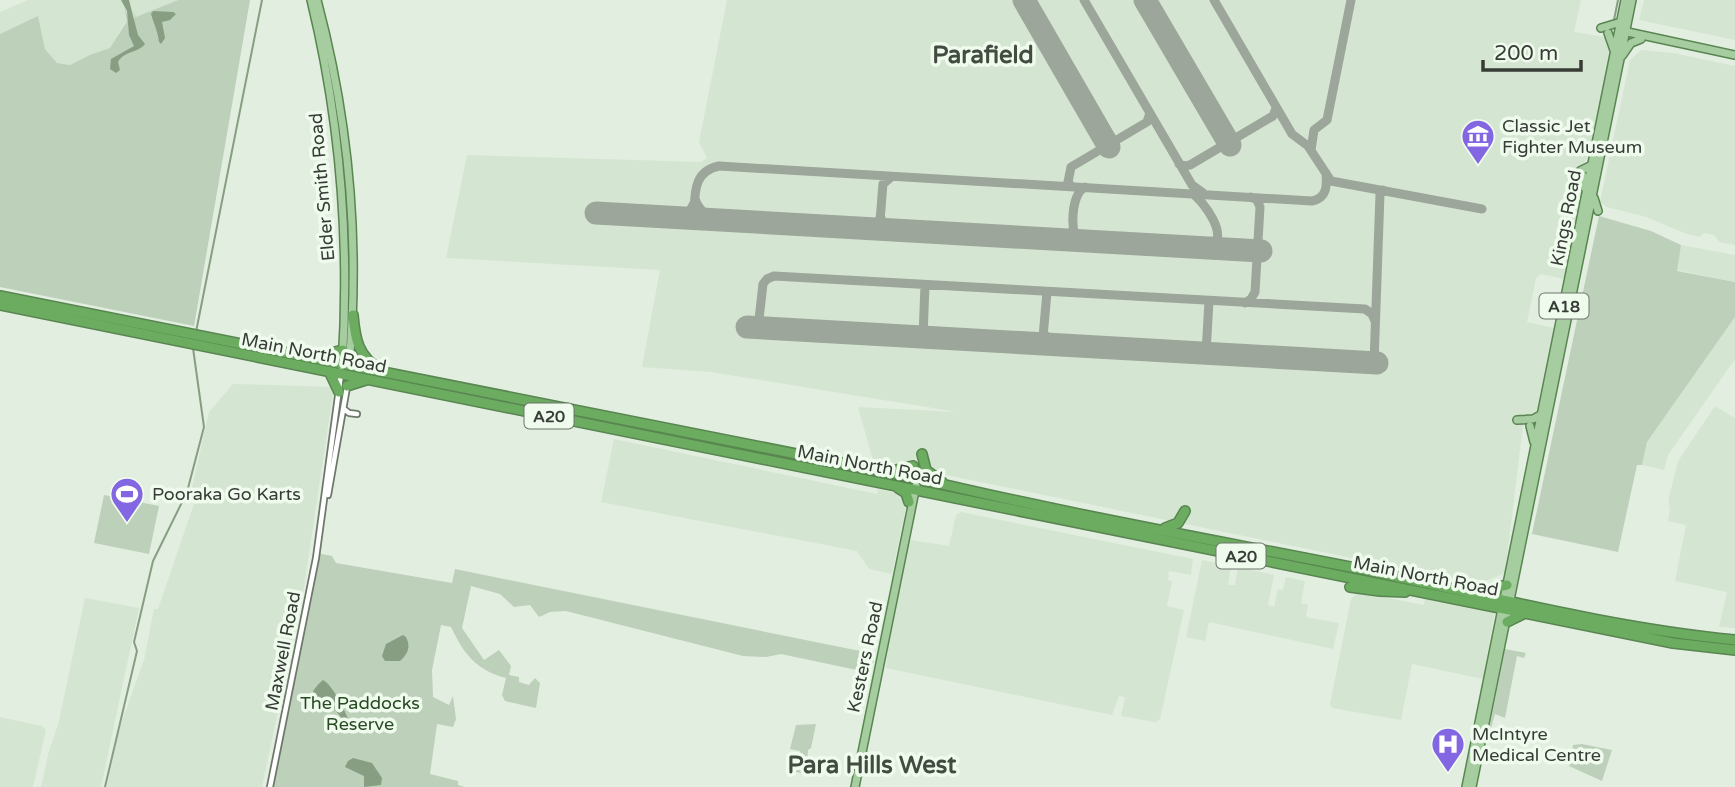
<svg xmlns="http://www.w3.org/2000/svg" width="1735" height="787" viewBox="0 0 1735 787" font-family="'Varela Round',sans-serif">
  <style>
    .built { fill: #d4e6d1 }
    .green { fill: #bdd0ba }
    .water { fill: #879e83 }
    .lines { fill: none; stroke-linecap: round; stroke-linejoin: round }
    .stream { stroke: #879e83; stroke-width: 2 }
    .taxiway { stroke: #9da69b; stroke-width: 9 }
    .runway { stroke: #9da69b; stroke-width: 23 }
    .minor-casing { stroke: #6d786b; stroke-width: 8 }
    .major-casing { stroke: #598551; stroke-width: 10 }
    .highway-casing { stroke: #598551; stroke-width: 12 }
    .minor { stroke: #fff; stroke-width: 4.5 }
    .major { stroke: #a6cda0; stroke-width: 7 }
    .highway { stroke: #6bac60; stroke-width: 9 }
    .labels { text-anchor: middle; stroke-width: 7; stroke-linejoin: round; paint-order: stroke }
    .shield { fill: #effbed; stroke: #6e756d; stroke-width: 2 }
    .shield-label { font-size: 16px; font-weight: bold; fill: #373c36 }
    .poi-label { font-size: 18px; fill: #373c36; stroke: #effbed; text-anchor: start }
    .street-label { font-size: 18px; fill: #373c36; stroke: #effbed }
    .park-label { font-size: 18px; fill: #274a22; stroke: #effbed }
    .district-label { font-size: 24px; font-weight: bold; fill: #424c40; stroke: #effbed }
  </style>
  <rect width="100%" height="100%" fill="#e2eee0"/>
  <path class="built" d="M28 0H178L125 22 110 49 70 65 57 63 45 49 38 17 0 34V12Z
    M727 0H1581L1574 32 1604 37 1610 48V54L1589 155 1582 166 1576 194 1581 196 1564 279 1541 274 1536 278 1527 322 1554 328 1536 414 1524 417 1505 573 1479 584 873 460 858 407 957 412 711 372 642 367 660 270 446 258 467 155 701 162 707 158 699 142Z
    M1644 0H1735V40L1639 20Z
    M1641 50 1673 53 1735 66V245L1719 242 1714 235 1704 233 1699 237 1684 233 1646 217 1607 207 1600 202 1630 60Z
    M1681 245 1735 255V282L1676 270Z
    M1735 317V359L1668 455 1664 470 1642 465 1647 442Z
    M233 384 334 387 304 587 262 787H107L119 729 144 660 154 609H158L195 501 192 487 209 412Z
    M1715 406 1735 418V628L1719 627 1727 592 1675 581 1686 525 1668 521 1670 509 1668 501 1678 461Z
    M614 439 877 494 878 489 903 495 907 502 892 574 869 569 857 551 601 502Z
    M961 512 1193 559 1191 575 1169 571 1168 580 1172 581 1167 606 1184 610 1160 719 1155 722 1121 716 1125 697 1119 696 1112 715 886 668 889 638 910 540 949 546 956 515Z
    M1202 560 1231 566 1228 585H1235L1238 567 1274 575 1268 605 1274 607 1278 589 1283 590 1286 577 1305 581 1301 603 1308 605 1306 617 1339 623 1333 649 1209 622 1205 641 1186 637Z
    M1358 592 1424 605 1425 598 1495 612 1483 679 1412 664 1401 720 1332 708 1330 704 1351 599Z
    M85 598 139 608 101 787H41L49 751 58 725Z
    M0 717 42 726 46 730 33 787H0Z"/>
  <path class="green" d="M178 0H250L194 326 0 287V34L38 16 45 49 57 63 70 65 90 55 110 48 127 21 124 5 129 20 135 18 133 10 136 17Z
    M1599 216 1651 231 1681 245 1677 271 1735 282V317L1647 442 1642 465H1637L1618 552 1532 534Z
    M104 495 159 506 149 554 94 543Z
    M317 553 332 556 336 563 452 583 455 569 875 654 871 673 781 654 766 657 743 656 566 611 550 612 539 617 530 605 514 607 500 594 471 586 462 628 484 660 499 650 511 666 509 675 519 677V682L529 685 535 678 540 683 536 708 505 701 502 695 506 678C476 670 464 654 451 627L441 625 432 670 433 697 449 705 453 696 456 719 453 727 437 724 430 774 458 781V785L465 787H270Z
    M1505 649 1526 653 1524 658 1517 656 1505 718 1495 714 1486 745Z
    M816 724 811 748 808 750 806 774 796 772 800 751 790 749 796 725Z
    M1582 744 1612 750 1602 781 1569 766 1573 745Z"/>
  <path class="water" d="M121 0H129L138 35 145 44C138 53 124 51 118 62L120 70 116 73 110 69 111 59 134 46 129 35 127 11Z
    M153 11 173 12 176 14 170 20 162 22 165 38 161 44 159 42C158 32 154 24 151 14Z
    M403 635 406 637C411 647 408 654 400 661H385L382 656 386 644Z
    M323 680C333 685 345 711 350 723L348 731 343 728 341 717 329 703 315 706C308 695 314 688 323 680Z
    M353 758 372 763 382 778 381 785 364 787V776L345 767 348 761Z"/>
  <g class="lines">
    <path class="stream" d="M1614 20 1618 0
      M196 332 262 0
      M105 787 137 651 134 642 153 561 187 492 204 427 193 348"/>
    <path class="taxiway" d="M1084 0 1192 185 1203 193
      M1214 0 1292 134 1308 146 1331 181 1482 209
      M1218 124 1226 137 1236 138
      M1097 126 1104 140 1100 149
      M1311 150 1314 130 1327 120 1351 0
      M1179 164 1184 166 1190 165 1273 116 1276 108
      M1071 186 1068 182 1071 167 1147 122 1150 113
      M1085 187C1072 194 1071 223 1075 236L1081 240 1117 243
      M695 199C703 223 727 220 748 222
      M694 210C695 190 695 171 719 166L1312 201C1327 198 1327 186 1326 173
      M644 216C662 217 686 224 694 203
      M881 218C886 235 910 231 925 232
      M836 227C888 229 878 232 883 184L891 177
      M1027 238C1042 238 1065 245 1073 230
      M1175 246C1185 247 1201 250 1210 246 1231 238 1203 201 1193 194
      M1218 249C1232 249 1250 254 1258 240
      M1245 303 1251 299 1255 292 1260 207 1257 200 1251 197
      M759 318 767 327 791 330
      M758 328 763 284 767 279 774 276 1365 309 1372 314 1375 321
      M1044 333 1051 343 1069 345
      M923 337 925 285
      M1018 343H1035L1043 337 1047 292
      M1206 353 1209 301
      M1374 363 1380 194 1383 190"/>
    <path class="runway" d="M1024 0 1109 147
      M1145 0 1230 145
      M596 213 1261 251
      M747 327 1377 363"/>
    <defs>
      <path id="minor" d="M344 409 349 413 357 414
        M328 495 347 387
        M270 787 316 558 341 374"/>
      <path id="major" d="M311 0C340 119 350 244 342 366
        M317 0C349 120 360 242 349 365
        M1601 28 1621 22
        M1623 31 1735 55
        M1608 33 1614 50
        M1622 56 1631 43 1641 39
        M1585 188 1584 178 1580 171 1592 165
        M1594 198 1598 211
        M1517 420 1533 419 1542 414
        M1530 426 1534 442
        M855 787 916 486
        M1466 787 1625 0
        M1472 787 1632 0"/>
      <path id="highway" d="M0 296 912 477C1065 514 1220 541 1375 572 1493 597 1616 629 1735 640
        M0 305 1673 643 1735 650
        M353 315C355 339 358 357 381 370
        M319 356 343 350
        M329 371 339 392
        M347 386 366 380
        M922 454 926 470 942 482
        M892 471 913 466
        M898 488 906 493 909 502
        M1165 528 1178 523 1185 511
        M1350 587 1380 591 1405 592
        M1480 591 1507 585
        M1507 622 1525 613"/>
    </defs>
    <use href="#minor" class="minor-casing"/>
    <use href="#major" class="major-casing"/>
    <use href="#highway" class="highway-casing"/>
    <use href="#minor" class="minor"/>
    <use href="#major" class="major"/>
    <use href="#highway" class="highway"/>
  </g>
  <defs>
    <symbol id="museum-pin" viewBox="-11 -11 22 30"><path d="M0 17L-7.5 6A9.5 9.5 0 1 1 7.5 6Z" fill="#8366e1" stroke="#effbed"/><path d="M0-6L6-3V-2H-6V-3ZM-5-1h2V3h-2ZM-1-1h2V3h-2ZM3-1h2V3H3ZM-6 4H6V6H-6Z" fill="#fff"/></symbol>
    <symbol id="stadium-pin" viewBox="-11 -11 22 30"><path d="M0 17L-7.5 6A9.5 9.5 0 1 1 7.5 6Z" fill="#8366e1" stroke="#effbed"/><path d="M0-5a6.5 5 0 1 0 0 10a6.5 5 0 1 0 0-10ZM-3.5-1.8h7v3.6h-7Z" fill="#fff"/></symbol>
    <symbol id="hospital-pin" viewBox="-11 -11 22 30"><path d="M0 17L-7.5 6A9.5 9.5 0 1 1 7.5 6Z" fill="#8366e1" stroke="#effbed"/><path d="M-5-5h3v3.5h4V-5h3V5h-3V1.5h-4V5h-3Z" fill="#fff"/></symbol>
  </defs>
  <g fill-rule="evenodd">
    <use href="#museum-pin" x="1459" y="117" width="38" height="52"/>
    <use href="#stadium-pin" x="108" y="475" width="38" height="52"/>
    <use href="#hospital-pin" x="1429" y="725" width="38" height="52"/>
  </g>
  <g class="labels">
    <g class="shield">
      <rect x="1539.5" y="293.5" width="49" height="25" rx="5"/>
      <rect x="524.5" y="403.5" width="49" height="25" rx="5"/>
      <rect x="1216.5" y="543.5" width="49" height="25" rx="5"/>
    </g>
    <g class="shield-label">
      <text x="1564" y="312">A18</text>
      <text x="549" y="422">A20</text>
      <text x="1241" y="562">A20</text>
    </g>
    <g class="poi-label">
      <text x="1502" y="132">Classic Jet<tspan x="1502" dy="21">Fighter Museum</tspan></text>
      <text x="152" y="500">Pooraka Go Karts</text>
      <text x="1472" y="740">McIntyre<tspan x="1472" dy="21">Medical Centre</tspan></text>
    </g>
    <g class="street-label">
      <text transform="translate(322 187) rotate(-95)" y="6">Elder Smith Road</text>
      <text transform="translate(1566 218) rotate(-79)" y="6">Kings Road</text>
      <text transform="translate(314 353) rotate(11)" y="6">Main North Road</text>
      <text transform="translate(870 465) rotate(11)" y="6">Main North Road</text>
      <text transform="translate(1426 576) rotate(11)" y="6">Main North Road</text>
      <text transform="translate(283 651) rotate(-79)" y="6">Maxwell Road</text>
      <text transform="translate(865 657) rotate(-78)" y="6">Kesters Road</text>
    </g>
    <g class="park-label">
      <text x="360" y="709">The Paddocks<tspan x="360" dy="21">Reserve</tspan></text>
    </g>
    <g class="district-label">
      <text x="983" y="63">Parafield</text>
      <text x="872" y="773">Para Hills West</text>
    </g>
  </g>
  <path d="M1483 60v10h98v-10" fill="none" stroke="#373c36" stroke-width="3.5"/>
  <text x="1494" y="60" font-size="21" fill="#373c36" stroke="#effbed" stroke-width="5" paint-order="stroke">200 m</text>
</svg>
